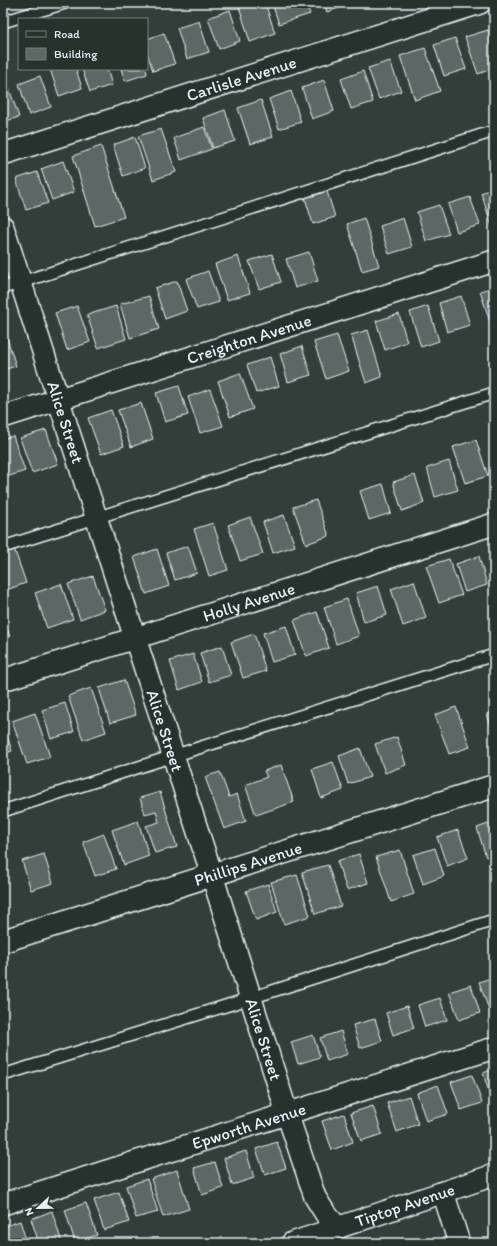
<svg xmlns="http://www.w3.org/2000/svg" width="497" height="1246" viewBox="0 0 497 1246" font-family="Itim,sans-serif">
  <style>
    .building { fill: #5c6865; stroke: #e8f1f8 }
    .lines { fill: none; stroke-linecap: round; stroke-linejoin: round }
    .service-casing { stroke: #e8f1f8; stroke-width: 14 }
    .minor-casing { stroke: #e8f1f8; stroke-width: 24 }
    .tertiary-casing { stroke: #e8f1f8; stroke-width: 25 }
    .service { stroke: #26332d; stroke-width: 11 }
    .minor { stroke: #26332d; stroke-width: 21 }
    .tertiary { stroke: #26332d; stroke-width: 22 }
    .labels { text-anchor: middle; stroke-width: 3.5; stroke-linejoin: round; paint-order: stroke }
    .street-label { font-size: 17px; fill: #e8f1f8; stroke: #26332d }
  </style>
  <rect width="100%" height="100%" fill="#323e39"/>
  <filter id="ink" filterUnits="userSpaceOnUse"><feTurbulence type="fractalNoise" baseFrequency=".025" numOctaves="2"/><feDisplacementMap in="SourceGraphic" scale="8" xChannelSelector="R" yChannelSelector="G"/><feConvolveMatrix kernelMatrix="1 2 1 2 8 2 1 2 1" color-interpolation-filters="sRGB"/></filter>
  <g filter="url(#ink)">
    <path class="building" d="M238 3H265L275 33 250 42Z
      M272 3H306L310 14 279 24Z
      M324 3H341L342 7 327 12Z
      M230 10 240 41 219 49 208 18Z
      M199 21 209 52 187 59 177 28Z
      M488 30 494 47V68L478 74 465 37Z
      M164 33 175 64 153 71 147 53V39Z
      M455 38 466 69 444 76 434 45Z
      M425 48 440 91 415 100 400 56Z
      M390 61 401 91 379 99 368 68Z
      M50 69H76L82 88 59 96Z
      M82 69H107L112 85 90 92Z
      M121 69H146L147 74 125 81Z
      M363 71 373 102 351 109 341 79Z
      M40 76 51 107 29 115 19 84Z
      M324 80 334 111 312 119 302 88Z
      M8 86 19 117 3 122V88Z
      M291 91 301 122 279 129 269 99Z
      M261 100 273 137 250 144 238 108Z
      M225 110 235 141 213 148 203 118Z
      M204 127 212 149 181 160 174 138Z
      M161 129 176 172 153 180 138 136Z
      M135 137 145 168 123 176 113 145Z
      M101 146 124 217 95 226 73 156Z
      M63 161 74 192 52 200 41 169Z
      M37 172 48 203 26 210 16 179Z
      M326 188 335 217 313 224 304 195Z
      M494 188V229H493L481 193Z
      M470 197 480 225 457 232 448 204Z
      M439 205 449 234 426 241 417 212Z
      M364 218 379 266 362 271 347 224Z
      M403 218 412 247 389 254 380 226Z
      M309 252 318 281 295 288 286 259Z
      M272 254 281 282 259 289 249 261Z
      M238 256 250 293 227 300 215 264Z
      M208 271 219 302 197 309 186 279Z
      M177 281 187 311 165 319 155 288Z
      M494 287V327L492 328 480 291Z
      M149 296 159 329 130 338 120 304Z
      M461 296 470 325 447 332 439 303Z
      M77 306 90 342 67 350 55 313Z
      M116 306 126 339 98 348 87 315Z
      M428 306 439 341 421 347 410 312Z
      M399 314 407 342 385 350 376 321Z
      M3 329H4L16 366 3 370Z
      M368 330 382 377 366 383 351 335Z
      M337 335 349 371 326 379 314 342Z
      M302 346 311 375 288 382 280 354Z
      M270 357 279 386 256 393 247 365Z
      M240 373 253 409 230 417 218 381Z
      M179 386 188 415 165 422 156 393Z
      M210 389 223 426 200 433 188 397Z
      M141 403 153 439 131 447 118 410Z
      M111 410 124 446 101 454 88 418Z
      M46 430 58 464 32 473 20 438Z
      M13 436 25 471 3 478V439Z
      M476 440 488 476 465 483 453 447Z
      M449 461 458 490 435 497 427 468Z
      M415 475 424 503 402 511 393 482Z
      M383 484 391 513 369 520 360 491Z
      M316 500 329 536 306 544 293 507Z
      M284 515 295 546 273 553 263 522Z
      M250 517 263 554 240 561 228 525Z
      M213 523 228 570 209 576 194 529Z
      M188 546 197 573 175 580 166 553Z
      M14 548 26 583 3 591V552Z
      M157 549 169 586 146 594 134 557Z
      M479 556 487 585 465 592 456 564Z
      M449 559 462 595 439 603 426 566Z
      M93 576 105 610 80 619 68 584Z
      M414 581 426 618 403 626 391 589Z
      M61 584 73 619 47 628 35 593Z
      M378 586 387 615 364 622 356 593Z
      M347 599 359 636 336 644 324 607Z
      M317 612 329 648 306 656 294 620Z
      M3 615 10 637 3 639Z
      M286 626 295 655 272 662 263 633Z
      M254 634 266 671 243 678 231 642Z
      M222 646 231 675 209 682 200 653Z
      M193 654 202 682 179 690 170 661Z
      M124 680 136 715 110 723 99 688Z
      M91 688 106 732 83 740 68 696Z
      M65 703 74 732 51 739 42 710Z
      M456 707 470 747 449 754 435 715Z
      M494 711V735L487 714Z
      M35 713 50 757 27 764 12 721Z
      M3 723 12 751 3 754Z
      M397 737 406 765 385 773 375 744Z
      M360 748 370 777 348 784 339 756Z
      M333 762 343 790 321 798 312 769Z
      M281 765 294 802 256 815 245 785 267 777 264 771Z
      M220 772 229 797 237 794 246 821 224 829 205 777Z
      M160 792 177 847 155 853 146 826 159 822 156 811 145 814 140 798Z
      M138 821 149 856 124 865 112 830Z
      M494 822V854L486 857 477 828Z
      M458 830 468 858 447 866 437 837Z
      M104 834 116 869 95 876 83 842Z
      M435 848 444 876 423 884 413 855Z
      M400 850 414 894 391 902 376 857Z
      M44 854 53 883 31 890 22 861Z
      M359 854 368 883 347 890 337 861Z
      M328 865 341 906 315 914 302 872Z
      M297 875 310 916 284 924 271 882Z
      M268 884 277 912 256 920 246 891Z
      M494 977V1008L489 1010 479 982Z
      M471 985 480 1013 459 1020 449 992Z
      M440 998 447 1020 425 1027 418 1005Z
      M407 1006 414 1028 393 1035 386 1013Z
      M375 1019 382 1041 360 1048 353 1025Z
      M341 1031 348 1054 327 1061 320 1038Z
      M313 1035 320 1057 298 1064 291 1042Z
      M494 1069V1100L492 1101 483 1073Z
      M472 1075 482 1103 461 1110 451 1082Z
      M438 1085 448 1114 426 1121 417 1093Z
      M409 1096 418 1124 397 1132 387 1103Z
      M373 1106 382 1134 361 1141 351 1113Z
      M344 1114 353 1142 332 1150 322 1121Z
      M277 1142 286 1168 265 1175 256 1149Z
      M246 1151 254 1178 232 1185 224 1158Z
      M215 1162 223 1188 202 1195 194 1168Z
      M177 1170 189 1209 163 1217 151 1179Z
      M147 1179 158 1212 136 1218 126 1186Z
      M119 1192 129 1222 104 1230 94 1200Z
      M86 1203 97 1235 75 1242 65 1210Z
      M52 1211 62 1243H39L31 1219Z
      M20 1221 27 1243H3V1227Z"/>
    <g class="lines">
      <defs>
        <path id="service" d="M3 22 65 3
          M3 288 494 131
          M3 547 494 393
          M3 811 173 756 494 655
          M3 1075 251 998 494 920"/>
        <g id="minor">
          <path id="s1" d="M3 154 480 3"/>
          <path id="s2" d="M3 227 135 638 212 875 287 1113 315 1197 325 1213 338 1228"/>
          <path id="s3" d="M3 417 494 261"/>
          <path id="s4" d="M3 680 494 524"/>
          <path d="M443 1192 459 1243"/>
          <path id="s5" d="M3 1204 494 1048"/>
          <path id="s6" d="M292 1243 494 1175"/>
        </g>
        <g id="tertiary">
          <path id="s7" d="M3 941 494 786"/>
        </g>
      </defs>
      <use href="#service" class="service-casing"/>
      <use href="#minor" class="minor-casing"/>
      <use href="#tertiary" class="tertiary-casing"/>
      <use href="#service" class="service"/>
      <use href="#minor" class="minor"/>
      <use href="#tertiary" class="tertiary"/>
    </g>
  </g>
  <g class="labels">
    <g class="street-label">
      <text dy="6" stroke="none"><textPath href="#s1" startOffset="250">Carlisle Avenue</textPath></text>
      <text dy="6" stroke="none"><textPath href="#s3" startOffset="258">Creighton Avenue</textPath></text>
      <text dy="6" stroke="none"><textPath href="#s2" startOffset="205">Alice Street</textPath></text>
      <text dy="6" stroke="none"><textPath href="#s4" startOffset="258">Holly Avenue</textPath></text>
      <text dy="6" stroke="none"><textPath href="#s2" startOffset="529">Alice Street</textPath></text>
      <text dy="6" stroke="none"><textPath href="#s7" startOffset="257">Phillips Avenue</textPath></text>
      <text dy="6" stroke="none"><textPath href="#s2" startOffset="853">Alice Street</textPath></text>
      <text dy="6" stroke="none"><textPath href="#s5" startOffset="258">Epworth Avenue</textPath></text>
      <text dy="6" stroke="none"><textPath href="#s6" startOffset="119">Tiptop Avenue</textPath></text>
    </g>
  </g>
  <rect width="497" height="1246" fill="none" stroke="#26332d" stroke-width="16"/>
  <rect x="8" y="8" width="481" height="1230" fill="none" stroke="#e8f1f8" stroke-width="1.5" filter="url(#ink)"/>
  <rect x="18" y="18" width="130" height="52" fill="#26332d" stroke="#747f7e"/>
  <rect x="26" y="31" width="20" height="6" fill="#26332d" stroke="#747f7e"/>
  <text x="54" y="38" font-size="12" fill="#e8f1f8">Road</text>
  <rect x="26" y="48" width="20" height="12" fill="#5c6865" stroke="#747f7e"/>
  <text x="54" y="58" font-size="12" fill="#e8f1f8">Building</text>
  <g transform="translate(38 1208) rotate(248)" stroke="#26332d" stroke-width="3" paint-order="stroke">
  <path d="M0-3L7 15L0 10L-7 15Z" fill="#e8f1f8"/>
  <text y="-6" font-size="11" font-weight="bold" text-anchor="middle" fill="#e8f1f8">N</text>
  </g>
</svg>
